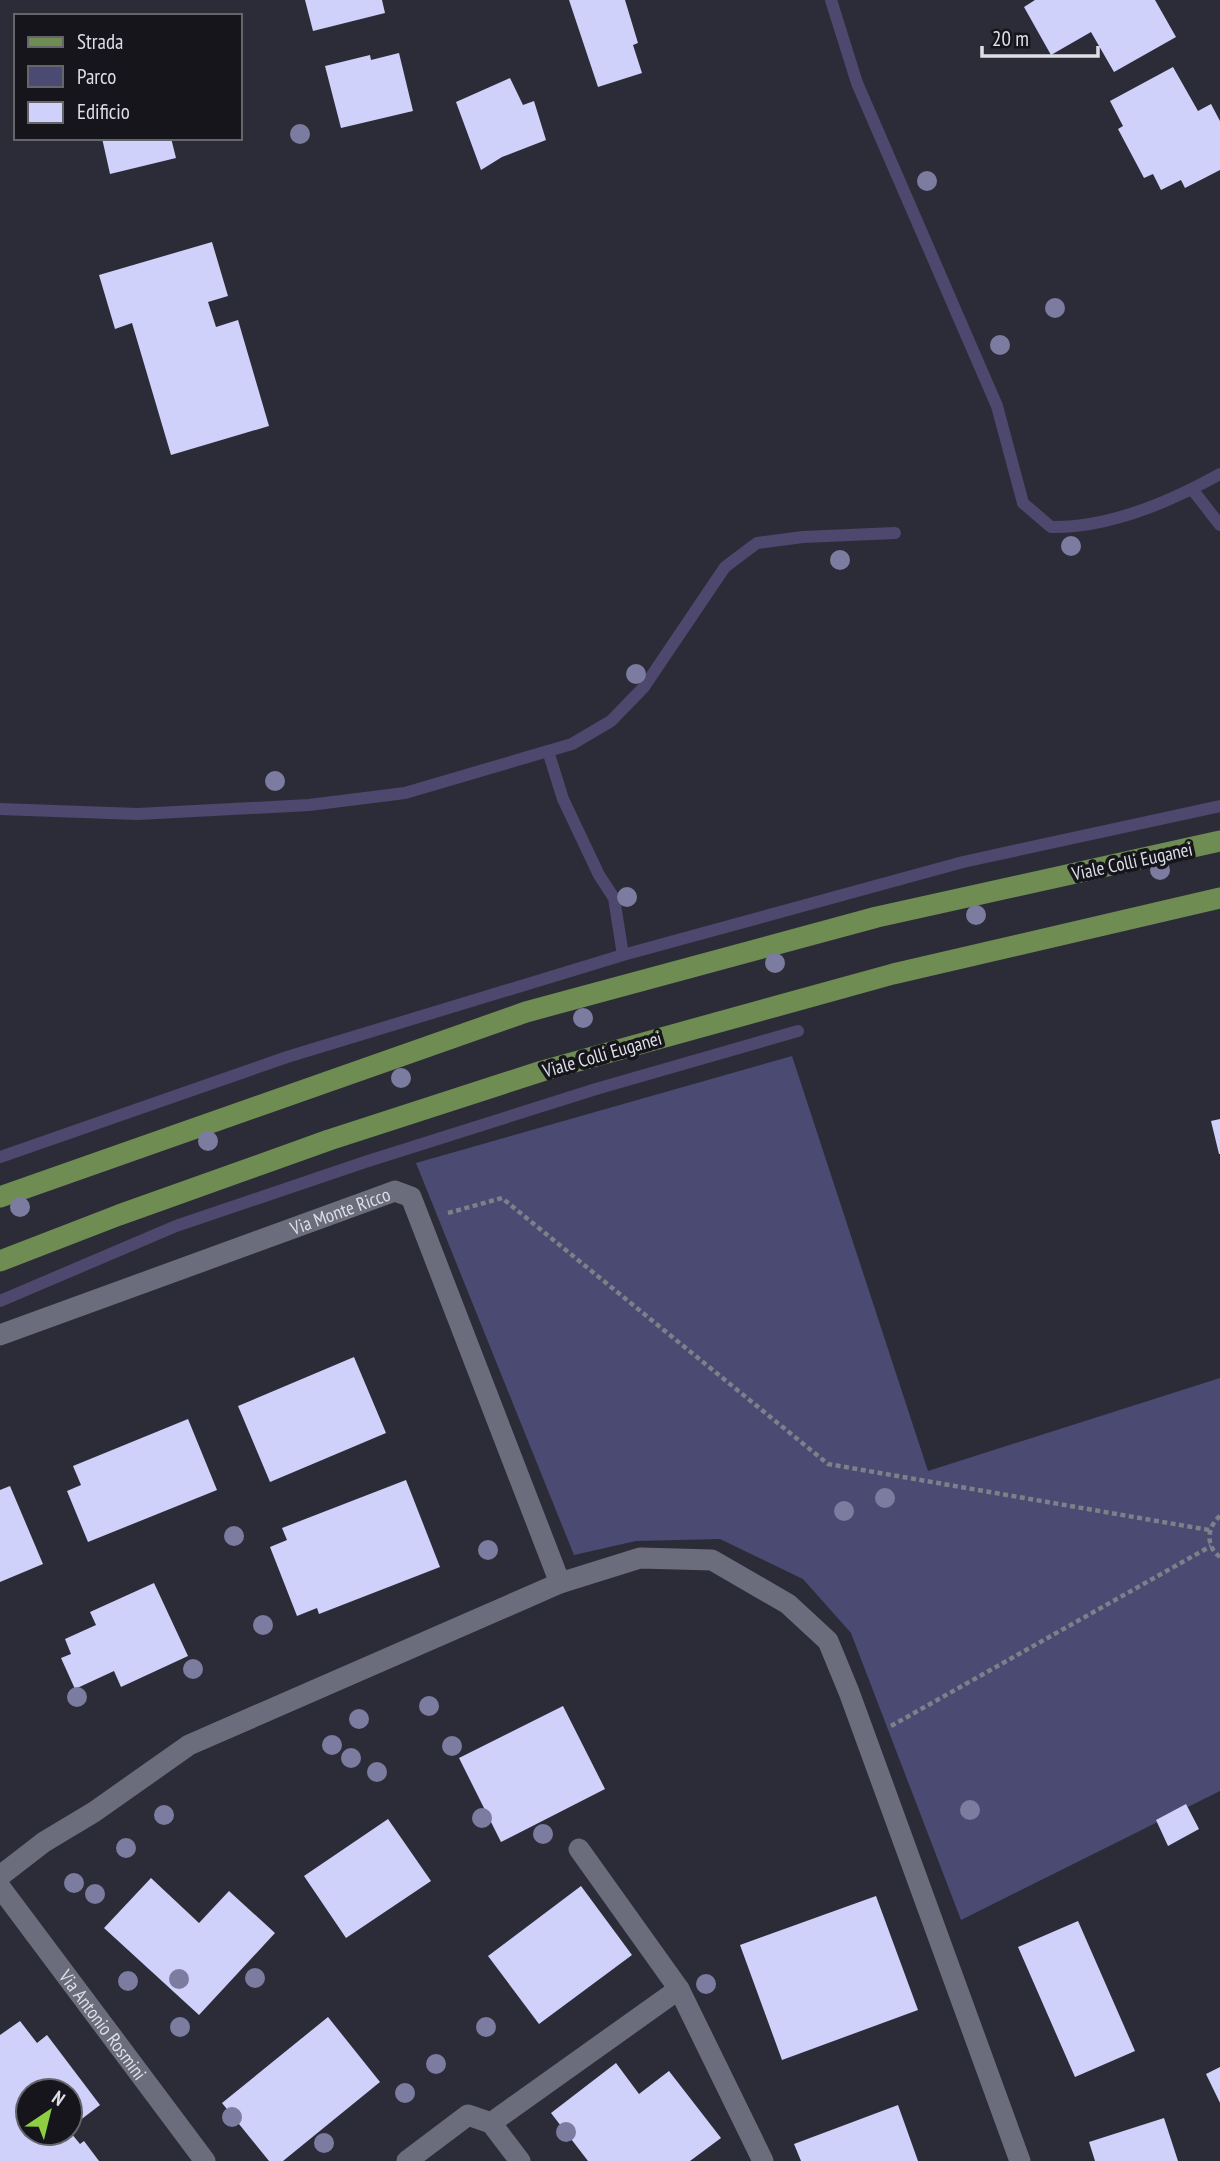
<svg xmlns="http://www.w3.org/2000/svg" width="1220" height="2161" viewBox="0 0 1220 2161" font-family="'PT Sans Narrow',sans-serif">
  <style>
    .green { fill: #4a4a73 }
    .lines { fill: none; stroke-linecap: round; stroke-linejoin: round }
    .stream { stroke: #4e476e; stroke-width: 12 }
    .building { fill: #d0d1fa }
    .path { stroke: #7f7f8a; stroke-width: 4.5; stroke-dasharray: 5 3.5; stroke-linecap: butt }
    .minor { stroke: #6c6d7c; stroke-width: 21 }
    .major { stroke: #6f8c52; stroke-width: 21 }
    .tree { fill: #7b7c9f }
    .labels { text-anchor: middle; stroke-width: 7; stroke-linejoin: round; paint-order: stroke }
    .street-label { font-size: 19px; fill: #dddee6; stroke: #15151b }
  </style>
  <rect width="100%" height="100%" fill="#2c2c39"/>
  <path class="green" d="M792 1056 928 1471 1220 1378V1791L961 1920 851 1633 803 1579 720 1539 636 1541 574 1555 416 1163Z"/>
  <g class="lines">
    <path class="stream" d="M831 0 857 83 997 406 1023 503 1051 527C1109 528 1170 502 1220 474
      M1192 489 1220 525
      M548 751 563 799 599 875 614 898 623 955
      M0 809 138 814 309 805 405 793 548 751 572 744 611 721 644 687 725 567 757 543 803 537 895 533
      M0 1157 287 1057 623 955 963 862 1220 806
      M0 1301 176 1226 365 1162 596 1089 798 1031"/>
  </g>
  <path class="building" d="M305 0H382L385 13 313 31Z
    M569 0H625L638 43 633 45 642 73 598 87Z
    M1035 0H1155L1176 37 1114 72 1091 32 1051 55 1024 7Z
    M399 53 413 111 341 128 325 66 370 55 371 60Z
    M1173 67 1198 111 1211 104 1220 121V170L1185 188 1181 180 1161 190 1153 174 1144 178 1118 129 1123 126 1110 101Z
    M510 78 523 105 534 101 546 140 502 157 481 170 456 102Z
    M102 138H171L176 158 110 174Z
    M212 242 228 296 208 302 216 327 238 320 269 426 171 455 132 323 115 329 99 275Z
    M1220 1119V1154H1219L1211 1121Z
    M354 1357 386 1433 270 1482 238 1406Z
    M188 1419 217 1490 88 1542 67 1491 81 1485 73 1466Z
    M406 1480 440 1567 319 1614 317 1608 297 1616 270 1547 287 1540 282 1528Z
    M10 1486 43 1564 0 1582V1490Z
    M154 1583 188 1656 121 1687 114 1671 75 1689 61 1658 71 1654 65 1639 96 1625 90 1612Z
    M563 1706 605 1789 501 1842 459 1758Z
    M1186 1804 1199 1829 1168 1846 1156 1820Z
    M388 1819 431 1881 346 1938 304 1876Z
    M151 1878 199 1923 229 1891 275 1933 199 2015 104 1928Z
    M581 1886 632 1955 539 2024 488 1956Z
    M876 1896 918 2010 782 2060 740 1945Z
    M1078 1921 1135 2051 1075 2077 1018 1947Z
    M328 2017 380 2082 283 2161H269L222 2103Z
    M20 2021 37 2043 47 2035 100 2105 70 2128V2091H28V2133H71L80 2144 84 2141 99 2161H0V2035Z
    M616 2063 639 2094 669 2071 721 2138 690 2161H588L551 2113Z
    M1220 2067V2103L1206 2074Z
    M898 2105 918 2161H801L794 2144Z
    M1164 2118 1178 2161H1095L1089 2142Z"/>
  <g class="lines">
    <path class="path" d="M448 1213 502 1198 828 1464 1209 1530
      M1220 1516C1207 1527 1205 1546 1220 1557
      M891 1726 1211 1546"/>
    <g class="minor">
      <path id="s1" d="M0 1335 395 1191 411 1197 560 1583"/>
      <path d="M579 1849 679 1989 763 2161"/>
      <path d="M0 1876 44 1842 94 1812 189 1745 560 1583 640 1558 712 1560 788 1604 828 1641 849 1692 1020 2161"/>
      <path id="s2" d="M0 1887 205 2161"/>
      <path d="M491 2123 679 1989"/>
      <path d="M407 2161 468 2115 491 2123 520 2161"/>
    </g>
    <path class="major" d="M0 1197 526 1012 877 917 1220 841
      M0 1261 119 1215 329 1140 542 1071 893 974 1220 898"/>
  </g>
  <g class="tree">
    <circle cx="300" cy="134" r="10"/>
    <circle cx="927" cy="181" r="10"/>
    <circle cx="1055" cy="308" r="10"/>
    <circle cx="1000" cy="345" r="10"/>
    <circle cx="1071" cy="546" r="10"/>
    <circle cx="840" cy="560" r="10"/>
    <circle cx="636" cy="674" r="10"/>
    <circle cx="275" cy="781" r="10"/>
    <circle cx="1160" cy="870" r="10"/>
    <circle cx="627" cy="897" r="10"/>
    <circle cx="976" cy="915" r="10"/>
    <circle cx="775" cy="963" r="10"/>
    <circle cx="583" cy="1018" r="10"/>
    <circle cx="401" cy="1078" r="10"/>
    <circle cx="208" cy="1141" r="10"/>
    <circle cx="20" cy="1207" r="10"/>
    <circle cx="885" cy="1498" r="10"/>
    <circle cx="844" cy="1511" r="10"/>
    <circle cx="234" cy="1536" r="10"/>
    <circle cx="488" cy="1550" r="10"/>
    <circle cx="263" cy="1625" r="10"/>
    <circle cx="193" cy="1669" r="10"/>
    <circle cx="77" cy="1697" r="10"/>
    <circle cx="429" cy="1706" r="10"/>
    <circle cx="359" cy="1719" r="10"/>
    <circle cx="332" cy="1745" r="10"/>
    <circle cx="452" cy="1746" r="10"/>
    <circle cx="351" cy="1758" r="10"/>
    <circle cx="377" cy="1772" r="10"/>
    <circle cx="970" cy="1810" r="10"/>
    <circle cx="164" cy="1815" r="10"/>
    <circle cx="482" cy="1818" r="10"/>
    <circle cx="543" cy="1834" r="10"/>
    <circle cx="126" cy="1848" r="10"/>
    <circle cx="74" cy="1883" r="10"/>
    <circle cx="95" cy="1894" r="10"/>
    <circle cx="255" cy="1978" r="10"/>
    <circle cx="179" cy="1979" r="10"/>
    <circle cx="128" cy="1981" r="10"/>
    <circle cx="706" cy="1984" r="10"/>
    <circle cx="180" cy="2027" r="10"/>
    <circle cx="486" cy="2027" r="10"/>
    <circle cx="436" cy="2064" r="10"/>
    <circle cx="405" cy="2093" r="10"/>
    <circle cx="232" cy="2117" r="10"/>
    <circle cx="566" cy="2132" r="10"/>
    <circle cx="324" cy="2143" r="10"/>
  </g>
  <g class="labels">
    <g class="street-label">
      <text transform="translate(1132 861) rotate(-12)" y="7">Viale Colli Euganei</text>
      <text transform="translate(602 1054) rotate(-16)" y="7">Viale Colli Euganei</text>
      <text dy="7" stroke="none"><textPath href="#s1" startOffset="362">Via Monte Ricco</textPath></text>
      <text dy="7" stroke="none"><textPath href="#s2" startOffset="172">Via Antonio Rosmini</textPath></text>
    </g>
  </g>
  <rect x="14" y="14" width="228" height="126" fill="#15151b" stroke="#65656c" stroke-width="2"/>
  <rect x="28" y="37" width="35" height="10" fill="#6f8c52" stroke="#65656c" stroke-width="2"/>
  <text x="77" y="49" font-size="21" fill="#dddee6">Strada</text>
  <rect x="28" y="66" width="35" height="21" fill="#4a4a73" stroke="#65656c" stroke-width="2"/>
  <text x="77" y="84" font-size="21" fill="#dddee6">Parco</text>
  <rect x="28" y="102" width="35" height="21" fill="#d0d1fa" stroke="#65656c" stroke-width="2"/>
  <text x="77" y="119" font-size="21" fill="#dddee6">Edificio</text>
  <g transform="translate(49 2112) rotate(35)"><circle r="33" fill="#15151b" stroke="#65656c" stroke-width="2"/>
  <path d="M0-5L12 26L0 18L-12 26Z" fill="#8fcd42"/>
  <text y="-10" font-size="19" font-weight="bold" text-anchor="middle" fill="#dddee6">N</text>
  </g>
  <path d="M982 46v10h116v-10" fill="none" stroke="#dddee6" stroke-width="3.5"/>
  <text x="992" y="46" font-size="21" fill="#dddee6" stroke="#15151b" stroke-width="5" paint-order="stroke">20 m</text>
</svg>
